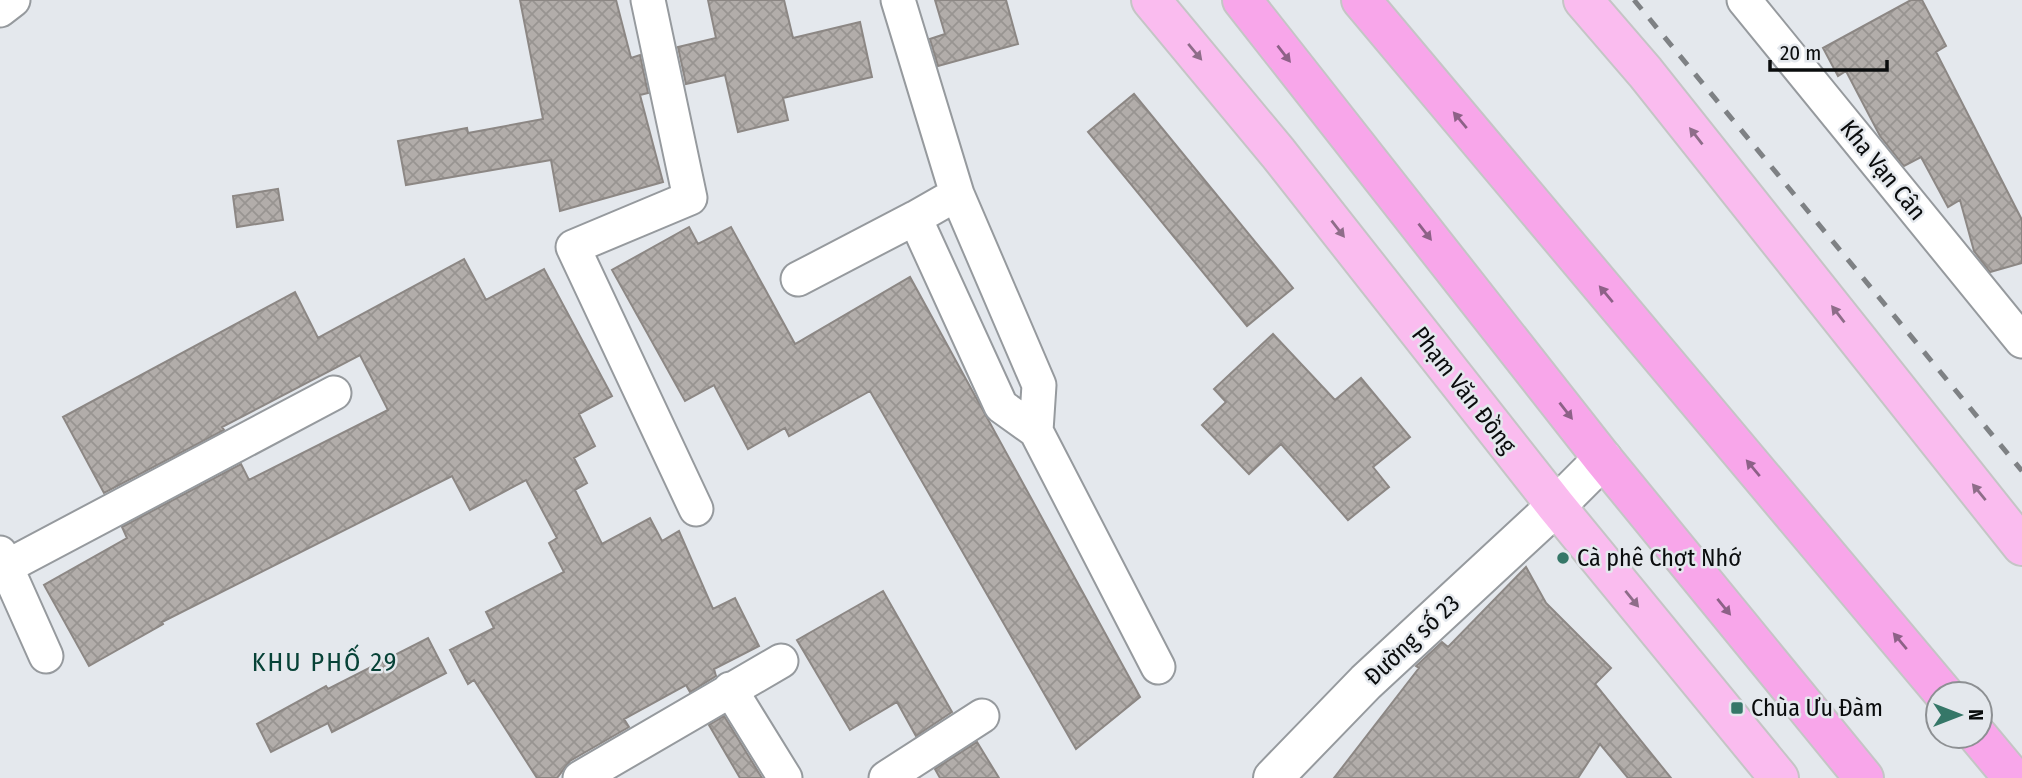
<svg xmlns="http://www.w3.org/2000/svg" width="2022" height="778" viewBox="0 0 2022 778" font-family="'Fira Sans Condensed',sans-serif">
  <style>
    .building { fill: url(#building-cross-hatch); stroke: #8c8784; stroke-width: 2 }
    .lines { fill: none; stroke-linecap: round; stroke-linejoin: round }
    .minor-casing { stroke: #969a9e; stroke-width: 37 }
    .tertiary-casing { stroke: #969a9e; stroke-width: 42 }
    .primary-casing { stroke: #c4c5c5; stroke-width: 42 }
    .trunk-casing { stroke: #c4c5c5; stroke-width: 42 }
    .minor { stroke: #fff; stroke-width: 33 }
    .tertiary { stroke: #fff; stroke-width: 38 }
    .primary { stroke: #fabcef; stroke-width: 38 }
    .trunk { stroke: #f8a6ea; stroke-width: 38 }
    .rail { stroke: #7e8184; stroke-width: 5; stroke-dasharray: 12 12; stroke-linecap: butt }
    .oneway { fill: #8e6d89 }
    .oneway2 { fill: #8d6187 }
    .poi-dot { fill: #357768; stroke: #e4e8ed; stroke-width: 2.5 }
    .labels { text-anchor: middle; stroke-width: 5; stroke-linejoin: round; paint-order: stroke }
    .street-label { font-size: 24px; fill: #0a0c0d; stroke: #e4e8ed }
    .poi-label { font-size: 24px; fill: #0a0c0d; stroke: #e4e8ed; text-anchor: start }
    .neighbourhood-label { font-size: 26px; letter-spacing: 2px; fill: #074237; stroke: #e4e8ed }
  </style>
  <defs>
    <pattern id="building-cross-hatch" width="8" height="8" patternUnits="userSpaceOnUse" patternTransform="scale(1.75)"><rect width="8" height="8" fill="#b2adaa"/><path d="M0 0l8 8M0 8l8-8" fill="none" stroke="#989491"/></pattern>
  </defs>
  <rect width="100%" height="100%" fill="#e4e8ed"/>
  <path class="building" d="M520 0H616L631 58 640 55 648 93 640 95 663 182 560 211 551 160 406 185 398 141 467 128 468 133 543 119Z
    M708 0H784L793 38 860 22 872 77 783 98 788 120 738 132 725 75 686 84 678 47 716 38Z
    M935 0H1006L1018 44 938 66 930 39 945 34Z
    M1911 0H1922L1946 46 1936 52 2022 220V263L1990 272 1974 251 1960 200 1948 207 1921 157 1904 166 1880 136 1846 71 1838 76 1823 48Z
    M1134 94 1293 288 1247 326 1088 132Z
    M278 189 283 220 237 227 233 196Z
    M689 227 698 244 731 227 795 344 910 277 1140 697 1076 749 870 391 789 436 785 428 748 449 714 385 685 401 612 270Z
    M464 259 486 300 544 269 612 396 579 414 595 446 574 458 587 483 575 490 602 544 650 518 662 541 679 531 713 609 735 598 759 646 714 669 716 676 690 692 686 685 624 719 629 727 570 761 557 778H537L474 680 468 684 450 650 494 628 486 612 564 572 549 543 557 538 526 480 470 510 452 476 162 622 163 624 89 666 44 585 127 538 122 527 241 464 249 480 388 410 360 355 222 427 224 430 104 493 63 417 295 292 318 338Z
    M1273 334 1335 400 1361 378 1410 437 1373 467 1389 487 1348 520 1281 444 1249 474 1202 425 1226 402 1214 389Z
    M1526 567 1546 603 1611 668 1595 684 1671 778H1628L1600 744 1578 778H1334L1419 668 1416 666 1442 642 1448 647Z
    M883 591 952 712 916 736 897 702 850 730 797 640Z
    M428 638 446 673 332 732 328 723 271 752 257 724 326 686 328 689Z
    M724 716 762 778H740L709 725Z
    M977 742 999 778H940L935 769Z"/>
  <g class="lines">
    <defs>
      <path id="minor" d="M648 0 690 198 573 247 696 509
        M898 0 957 194 1039 385 1036 431 1158 667
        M1744 0 2022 341
        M0 10 13 0
        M957 194 915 218 1001 406 1036 431
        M798 279 915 218
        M0 553 46 656
        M6 567 334 393
        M730 689 785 778
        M580 778 781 661
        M886 778 982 716"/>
      <path id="tertiary" d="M1273 778 1366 682 1556 506 1603 459"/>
      <path id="primary" d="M1151 0 1278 153 1556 506 1779 778
        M1583 0 1645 72 2022 546"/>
      <path id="trunk" d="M1242 0 1603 459 1864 778
        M1361 0 1944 694
        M1978 736 2013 778"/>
    </defs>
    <use href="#minor" class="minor-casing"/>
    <use href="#tertiary" class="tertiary-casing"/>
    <use href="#primary" class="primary-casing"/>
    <use href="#trunk" class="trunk-casing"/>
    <use href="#minor" class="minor"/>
    <use href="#tertiary" class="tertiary"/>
    <use href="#primary" class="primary"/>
    <use href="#trunk" class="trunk"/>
    <path class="rail" d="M1634 0 2022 471"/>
  </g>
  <defs><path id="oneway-solid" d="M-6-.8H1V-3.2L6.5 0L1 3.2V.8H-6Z" transform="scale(1.75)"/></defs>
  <g class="oneway">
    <use href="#oneway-solid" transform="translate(1195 52) rotate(50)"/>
    <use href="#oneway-solid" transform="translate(1696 136) rotate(-128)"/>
    <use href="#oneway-solid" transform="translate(1338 229) rotate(52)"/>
    <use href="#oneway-solid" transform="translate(1838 314) rotate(-128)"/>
    <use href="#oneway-solid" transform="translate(1979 492) rotate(-129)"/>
    <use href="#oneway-solid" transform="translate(1632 599) rotate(51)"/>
  </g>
  <g class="oneway2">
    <use href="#oneway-solid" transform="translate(1284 54) rotate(52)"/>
    <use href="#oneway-solid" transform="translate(1460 120) rotate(-130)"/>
    <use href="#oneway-solid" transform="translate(1425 232) rotate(52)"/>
    <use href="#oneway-solid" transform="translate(1606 294) rotate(-130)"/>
    <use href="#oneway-solid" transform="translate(1566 411) rotate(52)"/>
    <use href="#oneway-solid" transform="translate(1753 468) rotate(-130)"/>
    <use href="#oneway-solid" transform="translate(1724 607) rotate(51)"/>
    <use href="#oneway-solid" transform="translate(1900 641) rotate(-130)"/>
  </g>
  <g class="poi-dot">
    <circle cx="1563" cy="558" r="7"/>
    <rect x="1730" y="701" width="14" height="14" rx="3.5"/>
  </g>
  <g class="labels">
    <g class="street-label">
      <text transform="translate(1883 170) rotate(51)" y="8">Kha Vạn Cân</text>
      <text transform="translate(1464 390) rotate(52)" y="8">Phạm Văn Đồng</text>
      <text transform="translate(1412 640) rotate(-43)" y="8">Đường số 23</text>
    </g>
    <g class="poi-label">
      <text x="1577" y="566">Cà phê Chợt Nhớ</text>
      <text x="1751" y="716">Chùa Ưu Đàm</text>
    </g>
    <g class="neighbourhood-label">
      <text x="325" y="671">KHU PHỐ 29</text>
    </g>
  </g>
  <g transform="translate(1959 715) rotate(90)"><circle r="33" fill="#e4e8ed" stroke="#8d9093" stroke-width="2"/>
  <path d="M0-5L12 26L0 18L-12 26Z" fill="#357768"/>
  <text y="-10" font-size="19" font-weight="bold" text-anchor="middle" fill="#0a0c0d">N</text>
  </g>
  <path d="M1770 60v10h117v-10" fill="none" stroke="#0a0c0d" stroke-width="3.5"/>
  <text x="1780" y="60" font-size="21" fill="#0a0c0d" stroke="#e4e8ed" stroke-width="5" paint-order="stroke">20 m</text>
</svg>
